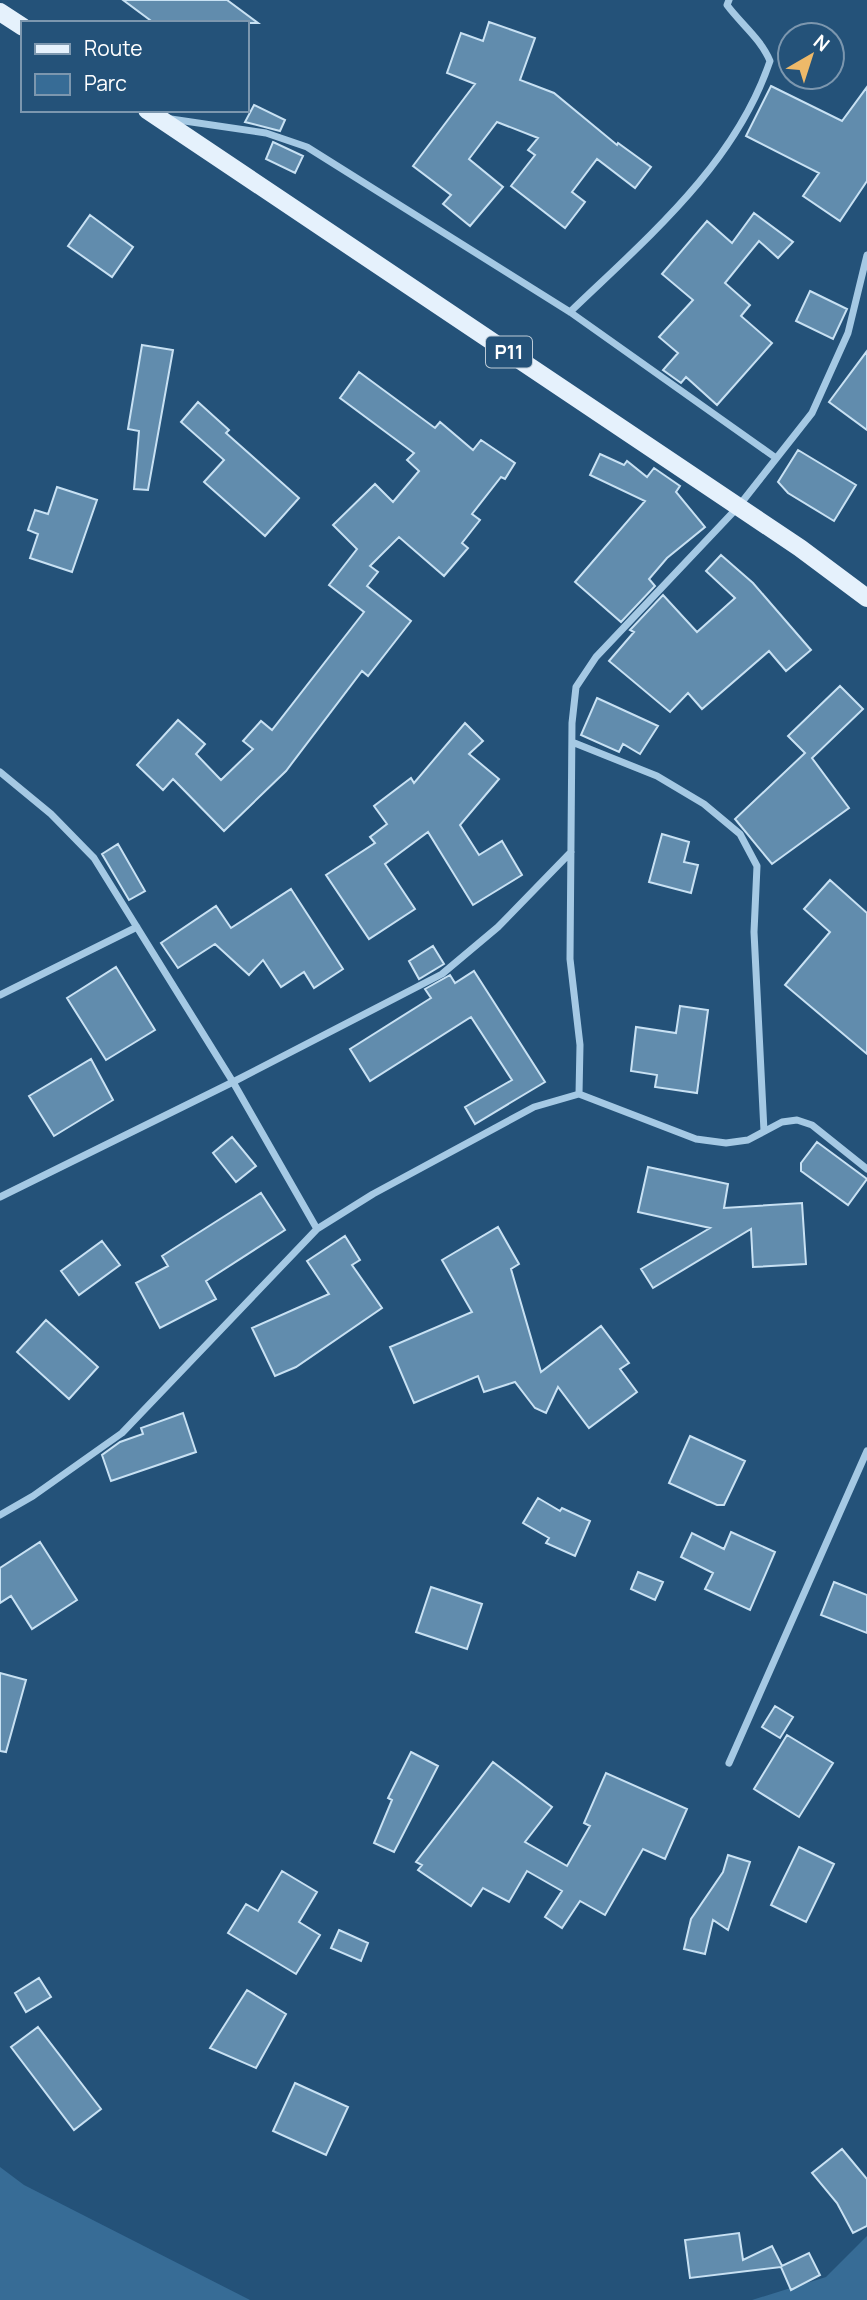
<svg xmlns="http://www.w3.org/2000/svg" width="867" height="2300" viewBox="0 0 867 2300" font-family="Manrope,sans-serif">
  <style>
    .green { fill: #376c96 }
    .building { fill: #618cad; stroke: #c8e1f3; stroke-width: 2 }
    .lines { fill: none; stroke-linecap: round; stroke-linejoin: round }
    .street { stroke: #a5c9e4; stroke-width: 7 }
    .primary { stroke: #e5f1fc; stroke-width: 18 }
    .labels { text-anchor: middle; stroke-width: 6; stroke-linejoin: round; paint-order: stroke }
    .shield { fill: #245279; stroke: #bdcbd7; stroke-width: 2 }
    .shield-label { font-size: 19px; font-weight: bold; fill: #fff }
  </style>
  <rect width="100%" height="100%" fill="#245279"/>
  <path class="green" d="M0 2167 24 2185 250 2300H0Z
    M867 2236V2300H752L826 2277Z"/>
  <path class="building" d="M123 0H227L258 23H154Z
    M489 22 535 38 520 80 554 93 617 145 618 143 651 167 635 188 597 159 572 192 585 202 565 228 511 186 535 155 528 150 538 138 497 122 469 159 503 187 470 226 443 204 451 195 413 166 475 84 447 73 461 33 483 41Z
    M771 86 842 121 867 87V181L840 221 803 196 819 173 746 136Z
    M254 105 285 120 280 131 245 122Z
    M273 142 303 156 295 173 266 159Z
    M754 213 793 242 778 258 759 241 725 283 750 305 741 316 772 343 717 405 686 377 681 383 663 370 678 353 659 337 693 300 662 274 707 221 732 243Z
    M90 215 133 247 112 277 68 246Z
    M810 291 847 309 833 339 796 321Z
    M142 345 173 350 148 490 134 489 139 431 128 429Z
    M867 351V430L829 402Z
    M359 372 435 428 440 422 473 450 481 440 515 463 505 479 501 477 472 514 480 520 462 543 468 548 444 576 399 537 370 566 378 572 367 586 411 621 368 676 362 671 286 771 224 831 173 779 163 790 137 765 178 720 205 744 196 754 221 780 253 749 243 741 261 721 272 730 364 612 329 585 357 549 333 525 375 484 393 502 419 471 407 460 414 453 340 398Z
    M198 402 229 430 226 433 299 498 265 536 204 482 224 460 181 422Z
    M798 450 856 485 834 521 788 493 778 482Z
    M600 454 624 465 627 461 647 477 654 468 680 486 676 492 705 527 667 558 649 579 655 586 621 622 575 582 645 501 590 475Z
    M57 487 97 500 72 572 30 558 38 534 28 530 35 510 48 514Z
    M721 555 753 583 811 650 786 671 769 651 702 709 688 693 670 712 609 661 634 632 630 630 663 595 697 632 735 598 706 571Z
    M840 686 863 709 812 758 849 808 772 864 735 819 805 753 788 736Z
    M597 698 658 726 640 754 623 744 619 752 581 735Z
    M465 723 483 741 469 754 499 779 460 825 479 855 502 841 522 875 473 905 428 832 385 864 415 909 369 939 326 875 375 843 370 837 387 824 374 806 411 778 414 783Z
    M662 834 689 842 684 862 698 865 691 893 649 882Z
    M118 844 145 891 129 900 102 854Z
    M830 880 867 913V1054L785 985 830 932 804 909Z
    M291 889 343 969 314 988 304 972 281 987 263 960 249 975 215 944 178 968 161 943 216 906 231 928Z
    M433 946 444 964 419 979 409 961Z
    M116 967 155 1030 106 1060 67 998Z
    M474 971 545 1082 475 1124 465 1107 512 1080 471 1017 370 1081 350 1049 431 998 425 989 450 975 455 983Z
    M680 1006 708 1010 697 1093 655 1087 657 1075 631 1071 636 1027 676 1033Z
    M91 1059 113 1100 54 1136 29 1096Z
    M232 1137 256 1166 236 1182 213 1153Z
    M817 1142 867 1179 848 1205 801 1171V1163Z
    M648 1167 728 1184 724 1208 802 1203 806 1264 753 1267 751 1229 653 1288 641 1269 710 1228 638 1212Z
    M261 1193 285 1230 206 1281 216 1299 160 1328 136 1283 168 1266 162 1256Z
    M498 1227 519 1264 511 1269 541 1372 601 1326 629 1363 620 1369 637 1392 589 1428 558 1387 546 1413 535 1408 515 1382 484 1392 478 1376 414 1403 390 1347 472 1312 442 1260Z
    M345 1236 360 1260 352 1265 382 1308 296 1367 275 1376 252 1328 329 1294 307 1261Z
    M102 1241 120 1265 79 1295 61 1271Z
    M46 1320 98 1367 69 1399 17 1352Z
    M183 1413 196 1452 111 1481 102 1455 120 1442 143 1434 141 1428Z
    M690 1436 745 1461 724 1505H717L669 1483Z
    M538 1498 560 1511 562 1508 590 1521 575 1556 546 1543 549 1538 523 1523Z
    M731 1532 775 1552 750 1610 705 1589 713 1573 681 1557 692 1533 724 1549Z
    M40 1542 77 1600 32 1629 11 1596 0 1603V1568Z
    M638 1572 663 1582 655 1600 631 1589Z
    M834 1582 867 1595V1633L821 1615Z
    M431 1587 482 1604 467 1649 416 1632Z
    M0 1673 26 1680 6 1752 0 1751Z
    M775 1706 793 1717 780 1738 762 1727Z
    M787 1735 833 1763 799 1817 754 1789Z
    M411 1752 438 1766 394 1852 374 1843 392 1800 388 1798Z
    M493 1762 552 1807 525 1842 567 1866 590 1826 584 1823 606 1773 687 1809 665 1859 643 1849 605 1915 580 1901 562 1928 545 1917 562 1891 527 1871 509 1902 483 1888 471 1906 418 1870 422 1865 416 1862Z
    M799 1847 834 1864 806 1922 771 1905Z
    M728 1855 750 1862 728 1930 713 1920 705 1954 684 1949 691 1919 723 1872Z
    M282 1871 317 1892 299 1922 320 1935 296 1974 228 1933 246 1904 258 1911Z
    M339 1930 368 1943 361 1961 331 1948Z
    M39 1978 51 1997 26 2012 15 1993Z
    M247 1990 286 2014 256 2068 210 2048Z
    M38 2027 101 2109 74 2130 11 2047Z
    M295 2083 348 2107 326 2155 273 2131Z
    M842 2149 867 2179V2226L853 2233 837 2203 812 2173Z
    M739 2233 743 2260 772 2246 782 2266 809 2253 820 2275 791 2290 781 2267 690 2278 685 2240Z"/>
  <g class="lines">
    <path class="street" d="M171 119 266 133 307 147 570 312 776 458
      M570 312C647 238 735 165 770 61 761 39 741 24 727 5L729 0
      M572 742 657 776 704 804 740 834 757 866 754 932 764 1131
      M0 772 51 814 94 858 233 1082 317 1229
      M0 995 137 927
      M579 1094 580 1045 570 959 572 723 576 687 596 657 738 507 812 413 848 333 867 255
      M0 1197 233 1082 442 974 498 927 571 852
      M0 1515 33 1496 122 1433 317 1229 373 1194 534 1107 579 1094 696 1139 726 1143 748 1140 782 1122 797 1120 812 1125 867 1169
      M729 1763 867 1451"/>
    <path class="primary" d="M0 12 23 27
      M147 110 800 548 867 598"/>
  </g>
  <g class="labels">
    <rect class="shield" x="486" y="336.5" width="46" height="31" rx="5"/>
    <g class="shield-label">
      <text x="509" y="359">P11</text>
    </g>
  </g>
  <rect x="21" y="21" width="228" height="91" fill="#245279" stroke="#7c97af" stroke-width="2"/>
  <rect x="35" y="44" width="35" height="10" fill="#e5f1fc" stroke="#7c97af" stroke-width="2"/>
  <text x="84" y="56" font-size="21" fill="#ffffff">Route</text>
  <rect x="35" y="74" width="35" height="21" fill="#376c96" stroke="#7c97af" stroke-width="2"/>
  <text x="84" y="91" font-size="21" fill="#ffffff">Parc</text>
  <g transform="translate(811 56) rotate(39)"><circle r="33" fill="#245279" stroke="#7c97af" stroke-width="2"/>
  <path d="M0-5L12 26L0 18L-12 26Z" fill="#eeb969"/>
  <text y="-10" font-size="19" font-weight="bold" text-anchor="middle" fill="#ffffff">N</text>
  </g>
</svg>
